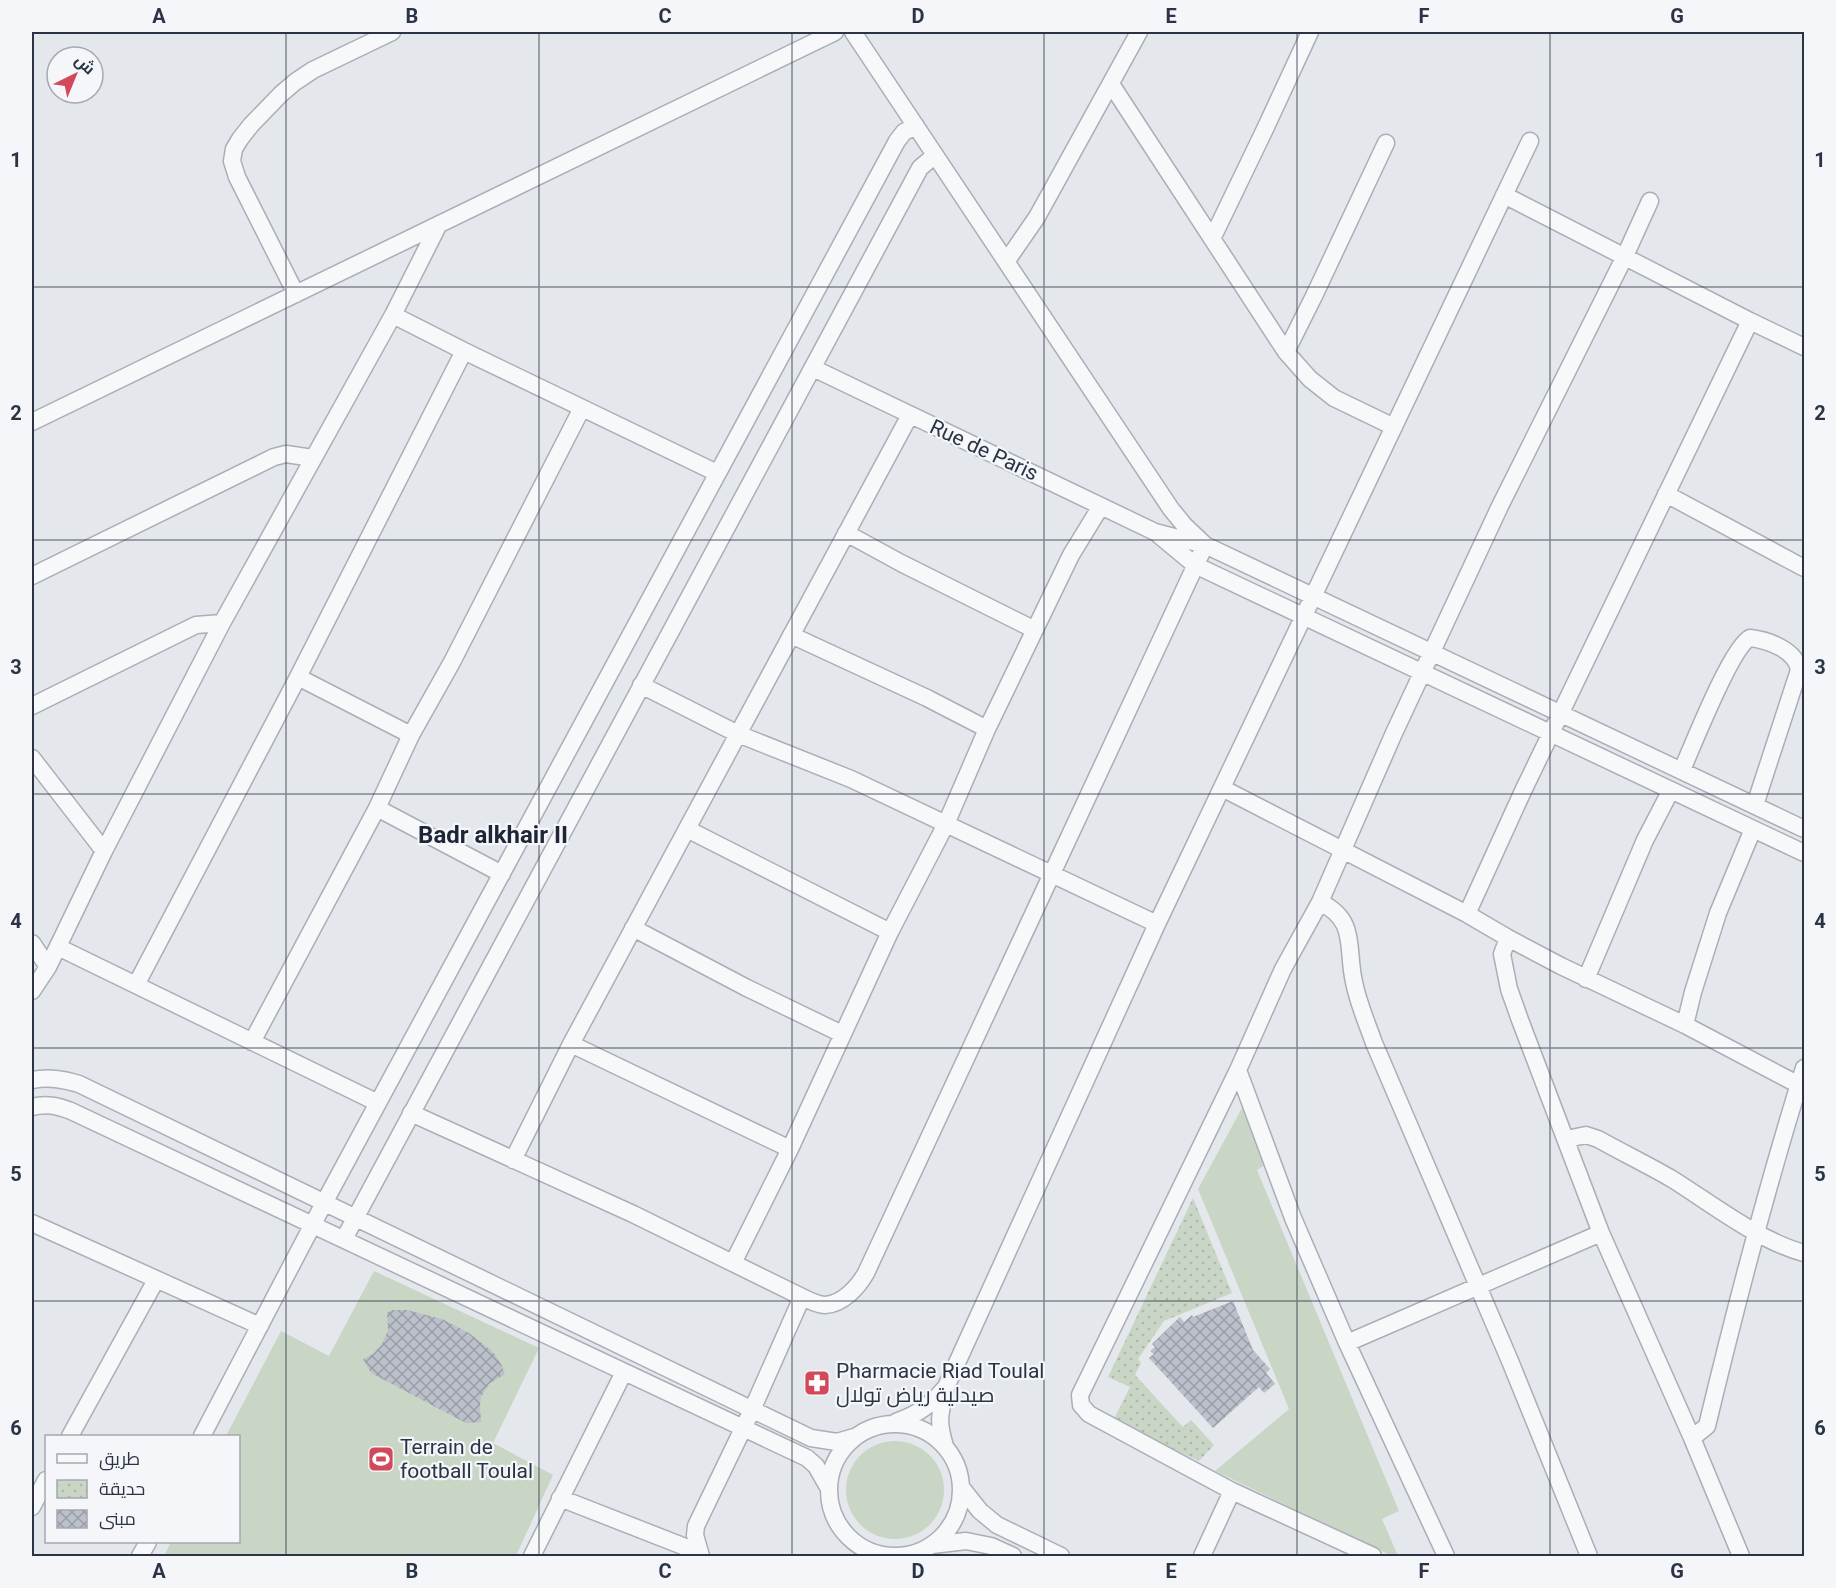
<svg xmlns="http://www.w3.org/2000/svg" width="1836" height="1588" viewBox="0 0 1836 1588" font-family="Roboto,Cairo,sans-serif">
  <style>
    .grass { fill: #c9d6c5 }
    .park { fill: url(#park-dots) }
    .building { fill: url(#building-cross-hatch) }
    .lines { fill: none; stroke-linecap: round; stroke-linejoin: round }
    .minor-casing { stroke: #a9aeb7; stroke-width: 19 }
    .minor { stroke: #f7f8fa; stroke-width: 16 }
    .grid { fill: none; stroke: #2b3445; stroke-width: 1.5; stroke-opacity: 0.55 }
    .labels { text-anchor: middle; stroke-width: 4.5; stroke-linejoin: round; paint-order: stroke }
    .street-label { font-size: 21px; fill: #2b3445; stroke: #f4f6f9 }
    .poi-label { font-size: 21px; fill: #2b3445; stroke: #f4f6f9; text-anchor: start }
    .quarter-label { font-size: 24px; font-weight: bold; fill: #1d2536; stroke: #f4f6f9 }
    .neatline { fill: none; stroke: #2b3445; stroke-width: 2 }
    .grid-label { font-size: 20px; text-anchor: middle; font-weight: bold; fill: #2b3445 }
  </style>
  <defs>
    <pattern id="park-dots" width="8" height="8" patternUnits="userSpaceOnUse" patternTransform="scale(1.5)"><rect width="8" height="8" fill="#c9d6c5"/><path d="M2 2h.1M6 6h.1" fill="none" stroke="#adb8ab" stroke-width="1.8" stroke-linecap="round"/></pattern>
    <pattern id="building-cross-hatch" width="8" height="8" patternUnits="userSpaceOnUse" patternTransform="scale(1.5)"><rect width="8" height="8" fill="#bbc0ca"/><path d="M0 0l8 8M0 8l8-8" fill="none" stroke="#989da6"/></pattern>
  </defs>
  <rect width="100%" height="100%" fill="#e4e7ec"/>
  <path class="grass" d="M1242 1108 1265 1165 1257 1170 1399 1511 1382 1519 1398 1556H1392L1215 1471 1289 1409 1198 1189Z
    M374 1271 539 1348 493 1443 553 1475 516 1556H164L171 1542H238V1436H226L281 1331 329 1356Z
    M846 1490a49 49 0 1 1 98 0a49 49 0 1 1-98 0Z"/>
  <path class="park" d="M1193 1198 1232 1293 1164 1321 1138 1359 1141 1363 1135 1375 1183 1427 1191 1420 1214 1445 1199 1461 1113 1421 1130 1387 1108 1377Z"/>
  <path class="building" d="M1233 1301 1253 1350 1270 1369 1266 1373 1275 1384 1264 1393 1259 1387 1213 1428 1149 1358 1154 1354 1150 1351 1155 1347 1152 1344 1180 1317 1184 1322 1192 1315 1193 1317Z
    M392 1310H407L442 1319 469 1333 493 1352 501 1364 505 1374 489 1384 481 1397 480 1405 481 1422 466 1423 371 1373 363 1359 373 1354 382 1344 388 1330 387 1313Z"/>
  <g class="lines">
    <defs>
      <path id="minor" d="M1111 84 1286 352 1310 379 1334 398 1394 427
        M1504 195 1750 321 1804 347
        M1212 239 1265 129 1310 32
        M1006 262 1037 217 1139 32
        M296 294 237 177 232 161 234 149 240 139 251 125 281 94 295 82 313 70 392 32
        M393 315 464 351 717 473
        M1286 352 1314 296 1386 143
        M813 368 1155 532 1205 545 1804 829
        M32 422 835 32
        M1666 494 1804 568
        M846 533 901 563 1035 630
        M1160 536 1195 565 1804 853
        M32 576 274 457 286 454 313 458
        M791 635 927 698 987 729
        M298 677 411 735
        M641 685 738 734 851 779 1157 924
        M32 706 196 625 222 623
        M32 758 104 851
        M1682 770C1692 747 1732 646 1750 638 1768 640 1796 650 1799 670L1755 805
        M1222 788 1467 914 1508 938 1561 966 1685 1025 1799 1085
        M377 808 502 874
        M687 829 890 932
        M1320 902C1358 921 1346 947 1354 982 1358 1003 1367 1023 1374 1043L1510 1361 1589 1556
        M1467 914 1523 791 1750 321
        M633 928 747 988 842 1034
        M1508 938 1502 954 1509 989 1520 1020 1601 1233 1692 1438 1741 1556
        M32 943 48 967
        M58 947 378 1103
        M1586 979 1645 840 1671 790
        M136 985 298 677 464 351
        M32 991 48 967 104 851 222 623 393 315 439 224
        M1685 1025 1693 992 1718 913 1753 829
        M252 1042 377 808 411 735 452 662 582 408
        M571 1044 790 1149
        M1238 1070 1293 1218 1347 1343 1446 1556
        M32 1080C49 1077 62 1079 79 1084L811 1438 837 1442 854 1437
        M32 1107C46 1103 58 1106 71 1111L807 1458 816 1466 828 1487
        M411 1113 633 1214 802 1297C808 1300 818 1305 825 1305 843 1304 858 1287 866 1273L1205 545 1185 526 1171 509 853 32
        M1567 1139 1586 1135 1598 1139C1623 1153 1648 1165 1672 1179 1712 1204 1759 1241 1804 1253
        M513 1160 571 1044 910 415
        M32 1223 260 1326
        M344 1239 920 168 935 155
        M733 1263 790 1149 890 932 946 824 987 729 1071 555 1101 506
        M1347 1343 1601 1233
        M946 1387 1157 924 1530 141
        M896 1422C920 1413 929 1406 946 1387 940 1414 937 1420 945 1446
        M829 1490a66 66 0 1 1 132 0a66 66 0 1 1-132 0Z
        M70 1436 156 1280
        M202 1436 324 1203 897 141 904 132 916 126
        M1692 1438 1707 1426C1736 1305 1767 1186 1804 1068
        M961 1487 980 1511 997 1525 1061 1556
        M560 1498 698 1552
        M32 1507 46 1480
        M932 1545 966 1541 991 1546 1013 1556
        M140 1556 148 1542
        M532 1556 624 1372
        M701 1556 695 1535 696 1526 752 1410 802 1297
        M1202 1556 1232 1491
        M1373 1556 1232 1491 1089 1414 1081 1405 1080 1395 1238 1070 1283 969 1320 902 1394 733 1500 506 1625 256 1650 201"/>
    </defs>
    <use href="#minor" class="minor-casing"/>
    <use href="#minor" class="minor"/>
  </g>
  <path class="grid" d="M286 32V1556M539 32V1556M792 32V1556M1044 32V1556M1297 32V1556M1550 32V1556M32 287H1804M32 540H1804M32 794H1804M32 1048H1804M32 1301H1804"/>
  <defs>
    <symbol id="pharmacy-square" viewBox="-11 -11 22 22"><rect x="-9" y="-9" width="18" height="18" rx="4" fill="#d1495b" stroke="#f4f6f9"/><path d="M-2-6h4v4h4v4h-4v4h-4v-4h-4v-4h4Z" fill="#fff"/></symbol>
    <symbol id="stadium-square" viewBox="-11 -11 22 22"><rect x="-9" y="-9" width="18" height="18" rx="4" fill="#d1495b" stroke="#f4f6f9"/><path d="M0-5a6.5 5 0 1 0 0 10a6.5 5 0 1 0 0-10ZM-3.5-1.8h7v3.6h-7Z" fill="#fff"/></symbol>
  </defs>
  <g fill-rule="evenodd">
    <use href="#pharmacy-square" x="802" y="1368" width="30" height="30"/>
    <use href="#stadium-square" x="366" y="1444" width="30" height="30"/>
  </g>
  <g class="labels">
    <g class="street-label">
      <text transform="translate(984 450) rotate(25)" y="7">Rue de Paris</text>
    </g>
    <g class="poi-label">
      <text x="836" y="1378">Pharmacie Riad Toulal<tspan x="836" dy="24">صيدلية رياض تولال</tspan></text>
      <text x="400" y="1454">Terrain de<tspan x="400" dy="24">football Toulal</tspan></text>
    </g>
    <g class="quarter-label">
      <text x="493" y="843">Badr alkhair II</text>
    </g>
  </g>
  <rect width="1836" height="1588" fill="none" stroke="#f4f6f9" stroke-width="66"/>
  <rect x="45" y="1435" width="195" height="108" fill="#f4f6f9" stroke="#a4a8b1" stroke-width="1.5"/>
  <rect x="57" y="1454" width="30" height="9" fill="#f7f8fa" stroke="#a4a8b1" stroke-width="1.5"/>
  <text x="99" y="1465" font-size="18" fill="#2b3445">طريق</text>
  <rect x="57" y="1480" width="30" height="18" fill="url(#park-dots)" stroke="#a4a8b1" stroke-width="1.5"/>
  <text x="99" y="1495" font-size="18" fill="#2b3445">حديقة</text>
  <rect x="57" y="1510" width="30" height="18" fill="url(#building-cross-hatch)" stroke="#a4a8b1" stroke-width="1.5"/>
  <text x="99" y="1525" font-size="18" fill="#2b3445">مبنى</text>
  <g transform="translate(75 75) rotate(43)"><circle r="28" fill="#f4f6f9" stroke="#a4a8b1" stroke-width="1.5"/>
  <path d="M0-4.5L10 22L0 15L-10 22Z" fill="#d1495b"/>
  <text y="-9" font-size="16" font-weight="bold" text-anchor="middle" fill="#2b3445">ش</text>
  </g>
  <rect x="33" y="33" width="1770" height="1522" class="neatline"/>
  <g class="grid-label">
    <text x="159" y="23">A</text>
    <text x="412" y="23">B</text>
    <text x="665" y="23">C</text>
    <text x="918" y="23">D</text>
    <text x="1171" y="23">E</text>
    <text x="1424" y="23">F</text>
    <text x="1677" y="23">G</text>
    <text x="16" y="167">1</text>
    <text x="1820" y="167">1</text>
    <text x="16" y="420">2</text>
    <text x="1820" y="420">2</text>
    <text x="16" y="674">3</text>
    <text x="1820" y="674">3</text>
    <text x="16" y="928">4</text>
    <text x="1820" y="928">4</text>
    <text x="16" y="1181">5</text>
    <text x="1820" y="1181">5</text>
    <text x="16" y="1435">6</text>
    <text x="1820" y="1435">6</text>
    <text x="159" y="1578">A</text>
    <text x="412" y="1578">B</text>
    <text x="665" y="1578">C</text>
    <text x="918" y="1578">D</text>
    <text x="1171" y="1578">E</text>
    <text x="1424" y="1578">F</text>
    <text x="1677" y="1578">G</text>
  </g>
</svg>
